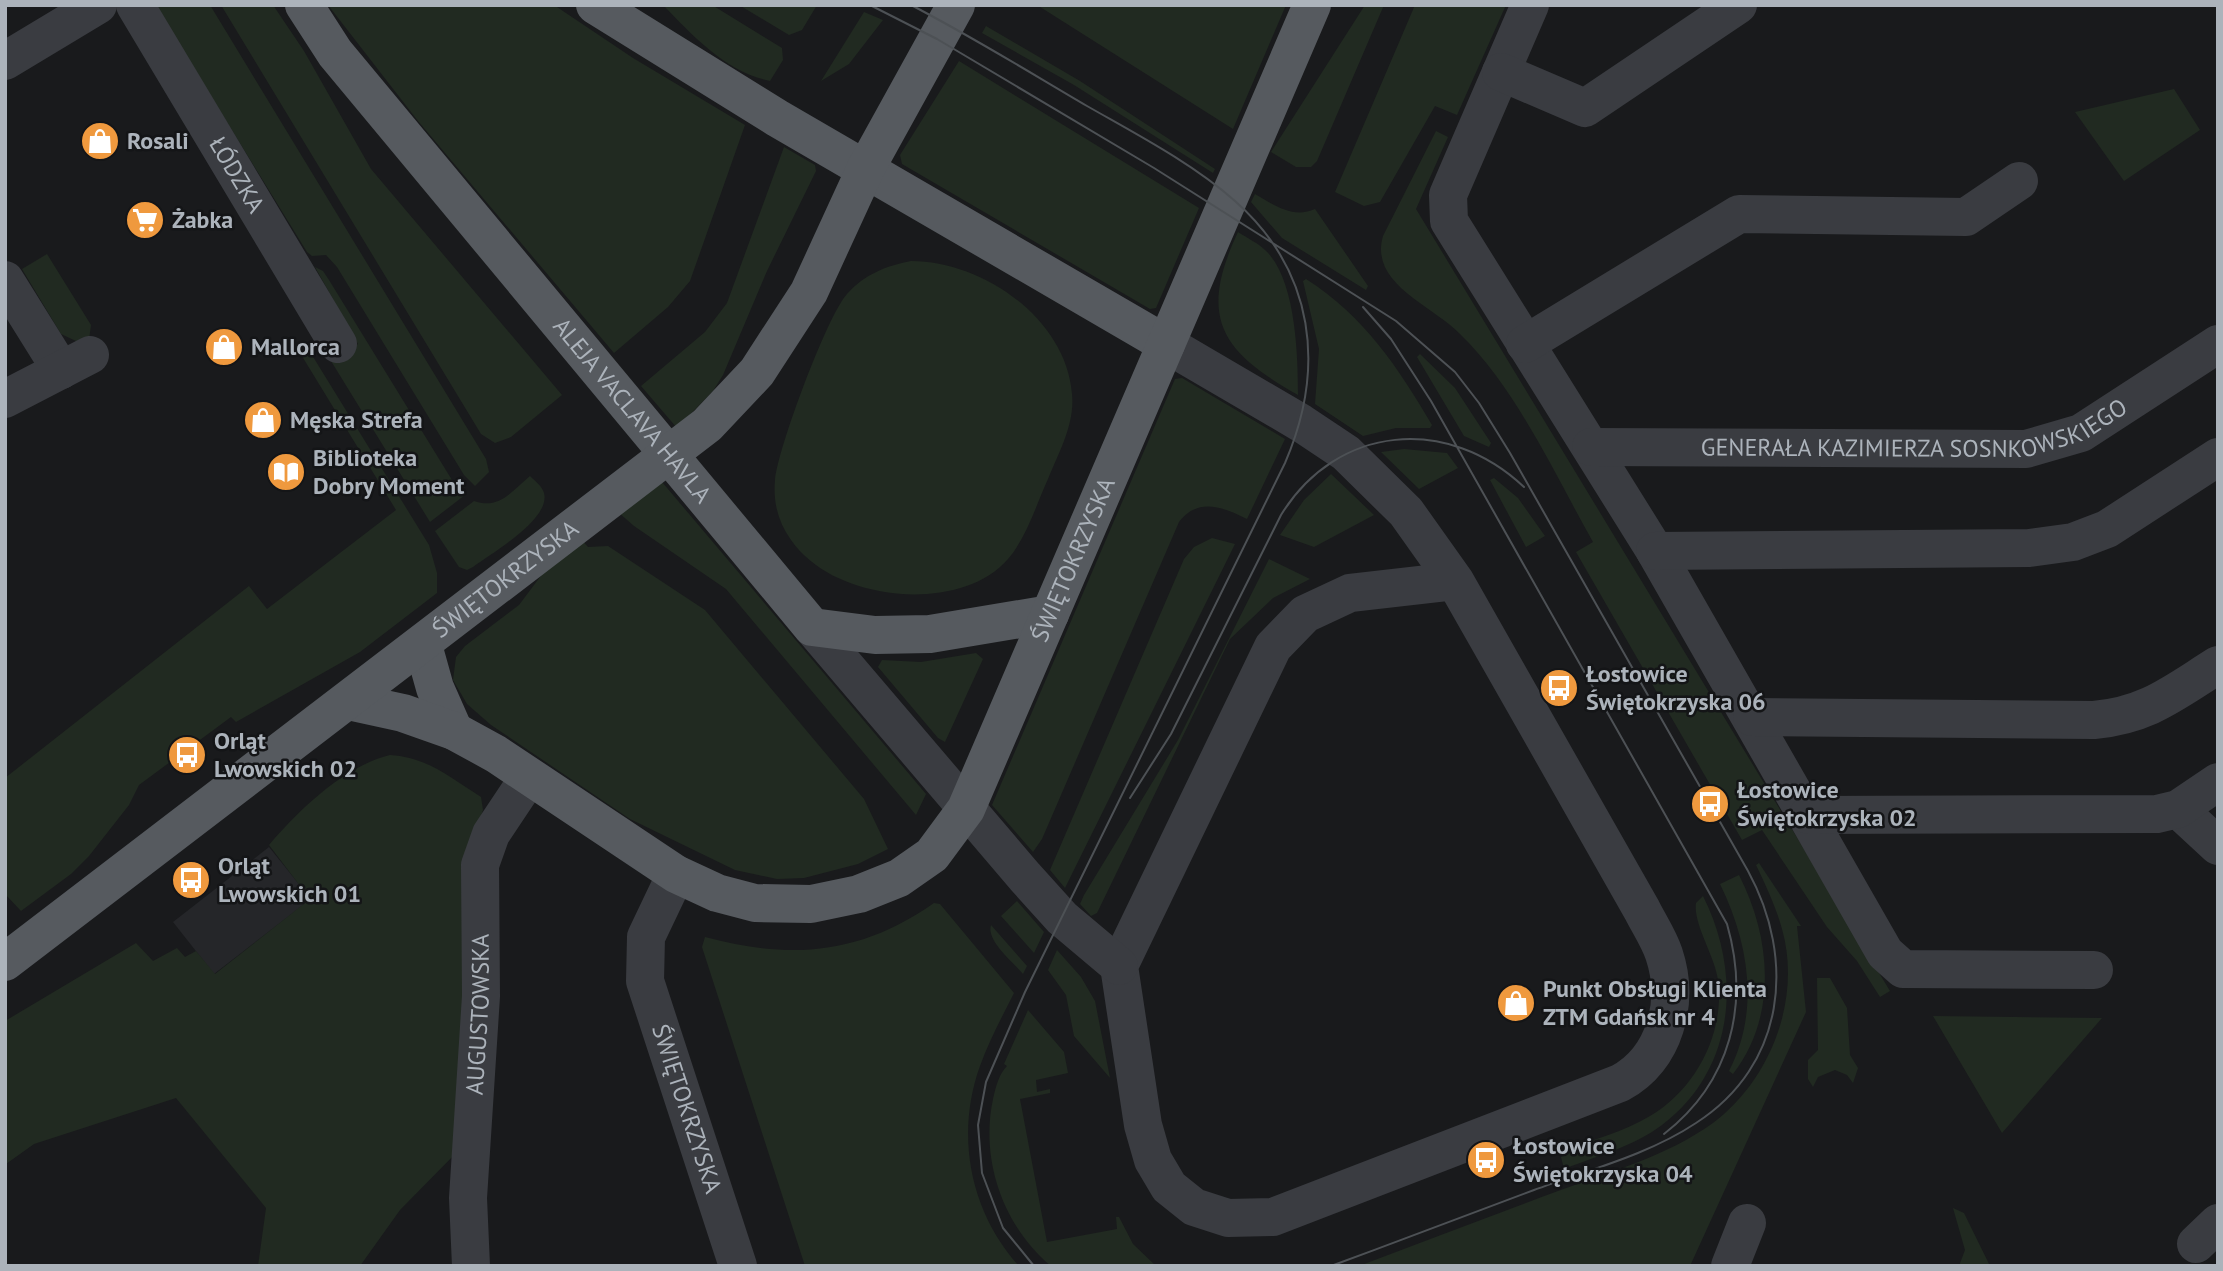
<svg xmlns="http://www.w3.org/2000/svg" width="2223" height="1271" viewBox="0 0 2223 1271" font-family="'PT Sans',sans-serif">
  <style>
    .built { fill: #252629 }
    .green { fill: #212a21 }
    .lines { fill: none; stroke-linecap: round; stroke-linejoin: round }
    .minor { stroke: #3a3c41; stroke-width: 38 }
    .major { stroke: #565a5f; stroke-width: 38 }
    .tram { stroke: #4d5155; stroke-width: 2 }
    .labels { text-anchor: middle; stroke-width: 5; stroke-linejoin: round; paint-order: stroke }
    .poi-label { font-size: 24px; font-weight: bold; fill: #acb3bb; stroke: #141517; text-anchor: start }
    .street-label { font-size: 24px; fill: #acb3bb; stroke: #141517 }
  </style>
  <rect width="100%" height="100%" fill="#191a1c"/>
  <path class="built" d="M269 847 311 899 214 974 173 922Z"/>
  <path class="green" d="M155 5H210L486 459 489 472 475 486 464 475 337 267 326 255 312 256 307 252Z
    M221 5H273L304 51 371 169 562 395 511 437 495 443 481 434Z
    M328 5H554L633 58 745 125 690 281 668 307 614 353 418 121Z
    M663 5H712L782 48 783 60 770 81C726 72 693 36 663 5Z
    M739 5H817L802 30 789 35Z
    M1037 5H1286L1233 129Z
    M1365 5H1384L1317 161 1311 167H1296L1271 152Z
    M1415 5H1506L1457 115 1435 106 1380 202 1364 206 1335 192Z
    M864 12 883 20 849 64 821 81Z
    M986 26 1080 81 1215 169 1213 173 1074 85 982 33Z
    M959 61 1199 208 1156 308 1150 309 902 164 900 155Z
    M2174 89 2200 130 2124 181 2075 112Z
    M1436 131 1448 137 1416 209 1890 991 1880 997 1857 961 1827 927 1762 830 1742 840 1576 552 1593 542C1555 475 1516 388 1460 334 1432 305 1369 284 1383 236Z
    M784 147 815 165 816 171 767 271 723 375 713 391 677 428 641 386 705 332 727 303Z
    M1255 194C1274 205 1293 219 1315 209L1368 286 1366 290 1282 238 1251 202Z
    M1238 232C1247 238 1258 243 1265 250 1296 278 1298 356 1298 395 1220 351 1198 317 1238 232Z
    M47 254 91 325 89 340 76 341 61 334 22 269Z
    M911 261C982 261 1066 318 1072 394 1075 424 1059 452 1048 479 1036 505 1027 537 1008 559 980 592 925 599 885 592 849 586 813 571 791 540 778 522 773 502 775 480 778 448 827 316 847 294 865 274 886 266 911 261Z
    M315 267 323 271 329 280 452 480 465 495 430 522 331 361 358 344Z
    M1306 279C1364 316 1398 367 1432 425L1430 428H1396L1363 436 1315 404 1319 349 1303 281Z
    M307 347 429 545 437 573V593L360 652 236 722 231 717 139 785 129 805 89 856 71 874 21 911 5 894V778L249 586 267 609 396 510 297 348Z
    M1420 354 1455 388 1491 443 1489 447 1464 436 1417 357Z
    M1182 378 1285 439 1247 519C1223 507 1198 497 1179 522L1042 839 1033 852 992 805 1175 379Z
    M1404 449 1447 453 1458 468 1419 489 1381 452Z
    M1331 474 1374 515 1314 547 1280 535 1304 500Z
    M530 476C535 481 542 486 544 493 551 519 492 553 473 567L467 570 459 567 435 531 474 501C499 510 512 491 530 476Z
    M1494 478 1518 498 1545 536 1526 547 1490 480Z
    M662 482 926 794 916 815 726 589 634 526 618 512Z
    M1212 538 1235 544 1065 888 1050 870 1184 559 1194 547Z
    M581 539 588 547 608 546 705 610 864 799 888 849 858 864 804 878 777 879 735 870 630 819 491 725 467 704 453 680 456 657 465 646 519 605 546 569Z
    M1269 559 1310 579 1273 598 1230 639 1097 913 1091 916 1080 904 1084 895 1178 740Z
    M976 653 983 659 945 742 938 738 878 667 882 660 921 662Z
    M390 755C427 757 451 778 481 797L483 810 471 847 457 1152 400 1210 360 1266H258L266 1208 176 1098 34 1144 6 1164 5 1021 136 943 153 961 177 948 185 957 196 951 215 974 310 899 269 845C299 810 344 766 390 755Z
    M1759 863 1801 926H1797L1806 1012 1690 1266H1359C1425 1241 1491 1216 1558 1191 1610 1172 1667 1156 1713 1123 1770 1081 1802 999 1782 929 1776 907 1766 886 1756 865Z
    M1739 875C1771 937 1778 1016 1733 1074L1729 1071C1760 1011 1749 943 1720 884Z
    M1703 896C1742 973 1736 1069 1662 1125 1634 1146 1597 1156 1564 1169L1561 1157 1566 1151C1593 1139 1624 1132 1650 1116 1696 1089 1725 1033 1718 980 1715 956 1693 924 1696 903Z
    M1017 901 1044 932 1034 953 1001 916Z
    M934 903 940 904 1014 993C1002 1017 989 1041 980 1066 955 1135 970 1212 1019 1266H805L702 947 705 937C790 960 860 955 934 903Z
    M991 925 1027 966 1023 974C1013 962 986 941 991 925Z
    M1057 950 1081 977 1095 1001 1110 1078 1074 1036 1066 995 1048 970Z
    M1817 978H1830L1847 1008 1850 1055 1858 1068 1853 1083 1847 1075 1835 1070 1818 1077 1813 1087 1808 1079V1060L1818 1050Z
    M1028 1010 1064 1052 1068 1073 1036 1080 1037 1092 1050 1089V1093L1020 1099 1047 1242 1117 1229 1116 1217H1119L1133 1244 1156 1266H1051C1003 1226 980 1160 993 1099 996 1086 999 1074 1007 1066L1004 1064Z
    M1933 1016 2102 1018 2002 1133Z
    M1953 1208 1964 1213 1990 1266H1959L1965 1250Z"/>
  <g class="lines">
    <g class="minor">
      <path id="s1" d="M135 5 338 344"/>
      <path d="M1530 5 1448 195 1449 221 1655 551 1885 953 1903 969 2094 970"/>
      <path d="M5 61 98 5"/>
      <path d="M1501 72 1585 108 1738 5"/>
      <path d="M5 280 61 370"/>
      <path d="M1166 344 1301 423 1346 453 1406 512 1455 581 1642 910C1649 924 1659 939 1664 954 1680 1002 1665 1059 1620 1083L1273 1217 1228 1218 1194 1207 1169 1187 1153 1160 1143 1125 1119 966 1273 647 1305 614 1350 593 1455 581"/>
      <path d="M1525 344 1739 214 1966 217 2019 181"/>
      <path d="M5 399 90 355"/>
      <path id="s2" d="M1591 447 2026 449 2081 433 2218 344"/>
      <path d="M1655 551 2029 548 2073 542 2107 529 2218 457"/>
      <path d="M812 627 1025 877 1062 918 1119 966"/>
      <path d="M1752 717 2094 720C2148 715 2173 693 2218 665"/>
      <path d="M2178 809 2218 846"/>
      <path d="M1808 815 2157 814 2178 809 2218 782"/>
      <path id="s3" d="M676 874 646 937 645 981 738 1266"/>
      <path d="M2196 1244 2218 1223"/>
      <path id="s4" d="M471 1266 468 1198 481 996 480 865 491 834 529 777"/>
      <path d="M1730 1266 1747 1223"/>
    </g>
    <g class="major">
      <path id="s5" d="M304 5 335 53 812 627 875 635 930 634 1050 614"/>
      <path d="M595 5 777 118 1166 344"/>
      <path d="M423 645 435 688 454 731"/>
      <path id="s6" d="M348 701 403 713 454 731 496 754 676 874 717 893 755 903 811 904 859 894 899 878 932 855 966 809 1312 5"/>
      <path id="s7" d="M5 962 707 425 757 372 809 292 866 168 956 5"/>
    </g>
    <path class="tram" d="M870 5 937 39 1154 168 1396 321 1455 372 1479 403 1510 453 1748 871C1796 959 1786 1065 1696 1123 1648 1155 1588 1170 1534 1190 1467 1215 1399 1241 1331 1266
      M911 5C971 36 1029 72 1087 106 1136 134 1192 163 1235 201 1315 272 1326 368 1285 463L1025 992 986 1082 978 1125 982 1173 1003 1228 1034 1266
      M1363 307 1391 339 1431 401 1727 924C1750 1004 1731 1082 1664 1134
      M1130 798 1171 734 1281 515C1337 424 1448 415 1524 487"/>
  </g>
  <defs>
    <symbol id="shop-disc" viewBox="-11 -11 22 22"><circle r="9.5" fill="#ef993e" stroke="#141517"/><path d="M-5-2.5h2.3a2.7 3.5 0 0 1 5.4 0H5L5.5 6h-11ZM-1.5-2.5h3a1.5 2.3 0 0 0-3 0Z" fill="#fff"/></symbol>
    <symbol id="supermarket-disc" viewBox="-11 -11 22 22"><circle r="9.5" fill="#ef993e" stroke="#141517"/><path d="M-6-5.5h2.5l.6 2H6L4.5 2H-2.5L-4.4-4H-6ZM-1.5 3.2a1.3 1.3 0 1 0 .1 0ZM3 3.2a1.3 1.3 0 1 0 .1 0Z" fill="#fff"/></symbol>
    <symbol id="library-disc" viewBox="-11 -11 22 22"><circle r="9.5" fill="#ef993e" stroke="#141517"/><path d="M-6-4Q-3-5.5-.7-3.5V5Q-3 3-6 4ZM6-4Q3-5.5 .7-3.5V5Q3 3 6 4Z" fill="#fff"/></symbol>
    <symbol id="bus-disc" viewBox="-11 -11 22 22"><circle r="9.5" fill="#ef993e" stroke="#141517"/><path d="M-5-6H5V4H4V6H2V4H-2V6H-4V4H-5ZM-3.5-4V0h7V-4ZM-3.5 1.2v1.5H-2V1.2ZM2 1.2v1.5H3.5V1.2Z" fill="#fff"/></symbol>
  </defs>
  <g fill-rule="evenodd">
    <use href="#shop-disc" x="78" y="119" width="44" height="44"/>
    <use href="#supermarket-disc" x="123" y="198" width="44" height="44"/>
    <use href="#shop-disc" x="202" y="325" width="44" height="44"/>
    <use href="#shop-disc" x="241" y="398" width="44" height="44"/>
    <use href="#library-disc" x="264" y="450" width="44" height="44"/>
    <use href="#bus-disc" x="1537" y="666" width="44" height="44"/>
    <use href="#bus-disc" x="165" y="733" width="44" height="44"/>
    <use href="#bus-disc" x="1688" y="782" width="44" height="44"/>
    <use href="#bus-disc" x="169" y="858" width="44" height="44"/>
    <use href="#shop-disc" x="1494" y="981" width="44" height="44"/>
    <use href="#bus-disc" x="1464" y="1138" width="44" height="44"/>
  </g>
  <g class="labels">
    <g class="poi-label">
      <text x="127" y="149">Rosali</text>
      <text x="172" y="228">Żabka</text>
      <text x="251" y="355">Mallorca</text>
      <text x="290" y="428">Męska Strefa</text>
      <text x="313" y="466">Biblioteka<tspan x="313" dy="28">Dobry Moment</tspan></text>
      <text x="1586" y="682">Łostowice<tspan x="1586" dy="28">Świętokrzyska 06</tspan></text>
      <text x="214" y="749">Orląt<tspan x="214" dy="28">Lwowskich 02</tspan></text>
      <text x="1737" y="798">Łostowice<tspan x="1737" dy="28">Świętokrzyska 02</tspan></text>
      <text x="218" y="874">Orląt<tspan x="218" dy="28">Lwowskich 01</tspan></text>
      <text x="1543" y="997">Punkt Obsługi Klienta<tspan x="1543" dy="28">ZTM Gdańsk nr 4</tspan></text>
      <text x="1513" y="1154">Łostowice<tspan x="1513" dy="28">Świętokrzyska 04</tspan></text>
    </g>
    <g class="street-label">
      <text dy="8" stroke="none"><textPath href="#s1" startOffset="198">ŁÓDZKA</textPath></text>
      <text dy="8" stroke="none"><textPath href="#s5" startOffset="522">ALEJA VACLAVA HAVLA</textPath></text>
      <text dy="8" stroke="none"><textPath href="#s2" startOffset="327">GENERAŁA KAZIMIERZA SOSNKOWSKIEGO</textPath></text>
      <text dy="8" stroke="none"><textPath href="#s6" startOffset="976">ŚWIĘTOKRZYSKA</textPath></text>
      <text dy="8" stroke="none"><textPath href="#s7" startOffset="630">ŚWIĘTOKRZYSKA</textPath></text>
      <text dy="8" stroke="none"><textPath href="#s4" startOffset="252">AUGUSTOWSKA</textPath></text>
      <text dy="8" stroke="none"><textPath href="#s3" startOffset="248">ŚWIĘTOKRZYSKA</textPath></text>
    </g>
  </g>
  <rect width="2223" height="1271" fill="none" stroke="#acb3bb" stroke-width="14"/>
</svg>
